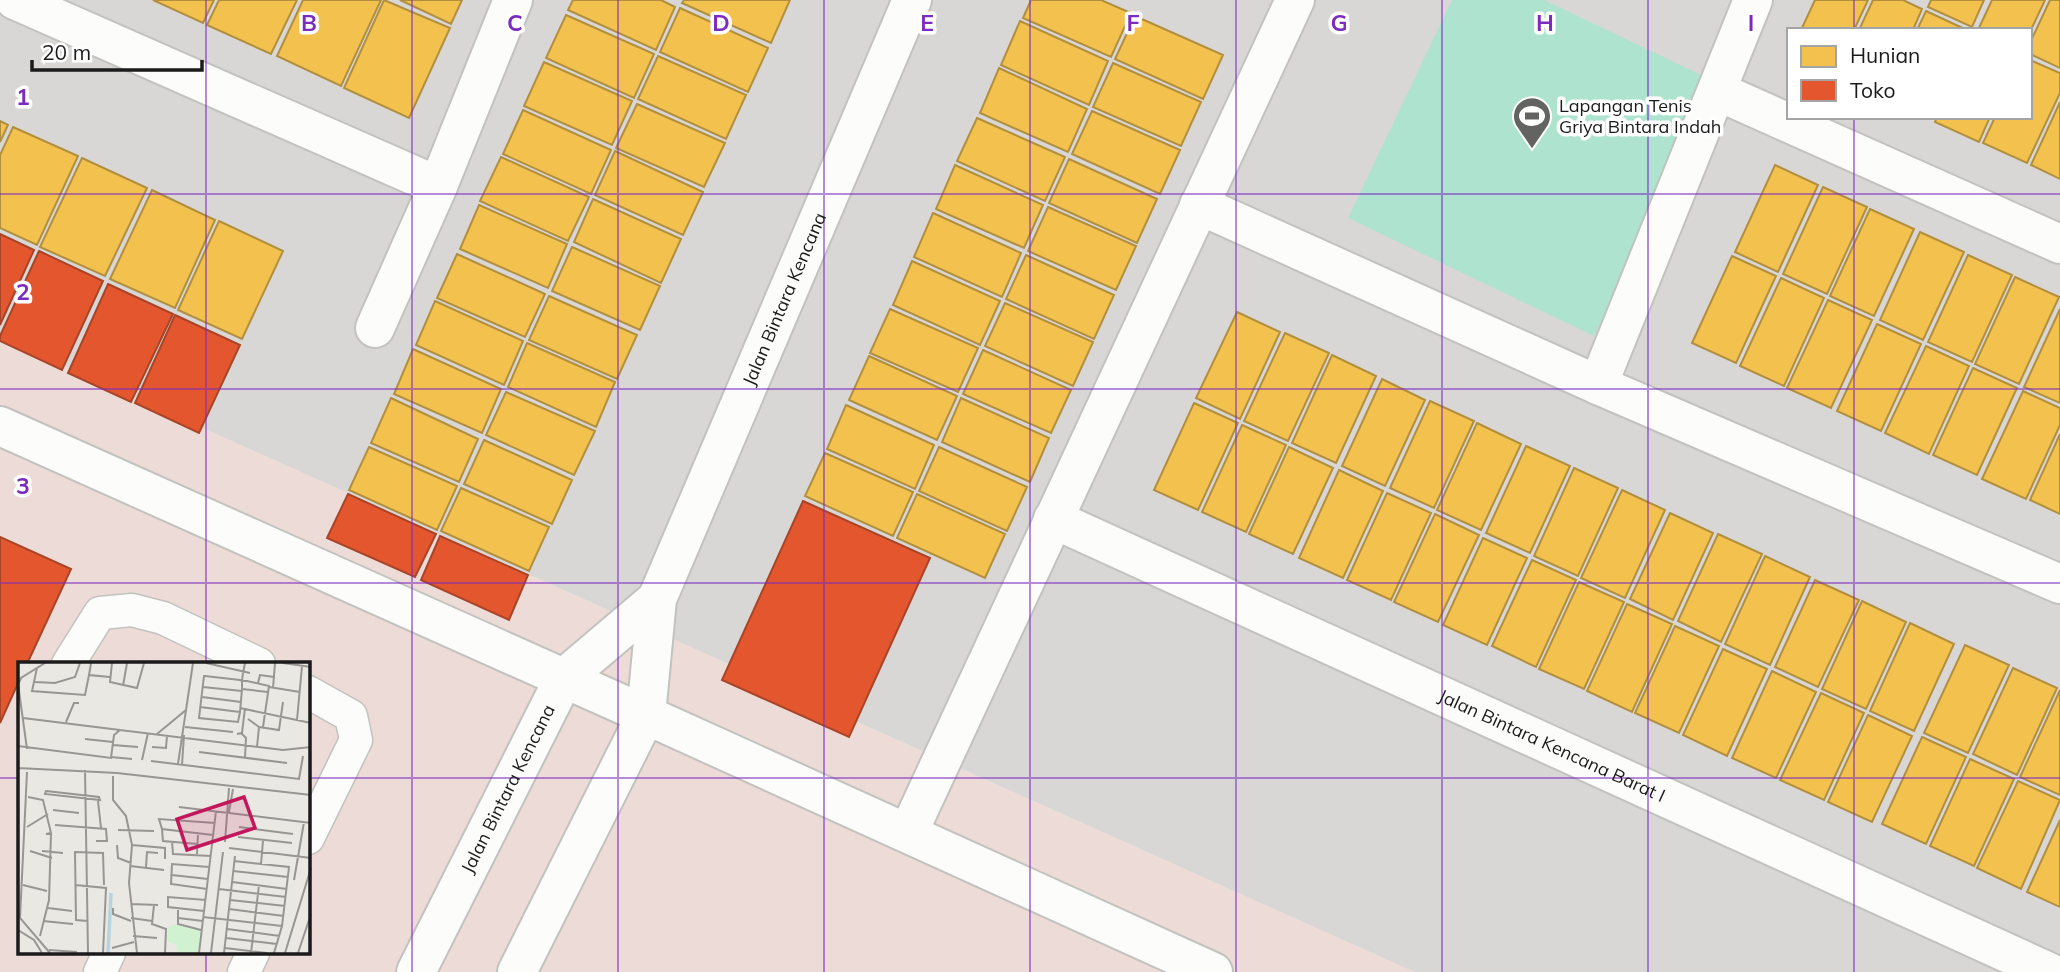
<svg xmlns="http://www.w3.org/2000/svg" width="2060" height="972" viewBox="0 0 2060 972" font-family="Mulish,sans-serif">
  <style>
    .residential { fill: #d9d7d5; fill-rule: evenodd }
    .commercial { fill: #eddbd7; fill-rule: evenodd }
    .pitch { fill: #ade3cf }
    .homes { fill: #f2c14e; stroke: #b28f3f; stroke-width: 2 }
    .shops { fill: #e4572e; stroke: #a84528; stroke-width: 2 }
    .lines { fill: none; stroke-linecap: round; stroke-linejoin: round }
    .lane-casing { stroke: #c2c2bf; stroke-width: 35 }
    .street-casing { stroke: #c2c2bf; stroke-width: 42 }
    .lane { stroke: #fcfcfb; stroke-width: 32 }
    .street { stroke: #fcfcfb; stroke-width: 38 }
    .grid { fill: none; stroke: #7b2cbf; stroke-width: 2; stroke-opacity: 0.55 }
    .labels { text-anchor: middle; stroke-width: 7; stroke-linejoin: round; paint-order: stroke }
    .poi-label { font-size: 18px; fill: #1b1b1b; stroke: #fff; text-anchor: start }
    .street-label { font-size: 18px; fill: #1b1b1b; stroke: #fff }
    .inset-river { fill: none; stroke: #b6d3de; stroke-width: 3.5 }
    .inset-road { fill: none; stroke: #979693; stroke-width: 2 }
    .view { fill: #c2185b; fill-opacity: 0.15; stroke: #c2185b; stroke-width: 3.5 }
    .inset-edge { fill: none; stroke: #1b1b1b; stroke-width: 3.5 }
    .grid-label { font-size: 23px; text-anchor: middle; font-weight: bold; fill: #7b2cbf; stroke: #fff; stroke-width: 7; stroke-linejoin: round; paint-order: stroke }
  </style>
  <rect width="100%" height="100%" fill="#eae8e3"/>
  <path class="residential" d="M0 0H2060V972H1414L0 337ZM1789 30H2030V117H1789Z"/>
  <path class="commercial" d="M0 337 1414 972H0ZM19 664H308V953H19Z"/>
  <path class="pitch" d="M1452 0H1544L1716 82 1594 336 1348 218Z"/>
  <path class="homes" d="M153 0H214L203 23Z
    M219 0H297L271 54 207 25Z
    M303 0H381L341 86 277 56Z
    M384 0 450 28 409 118 344 88Z
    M400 0H462L451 24Z
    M573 0H661L675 7 656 50 568 10Z
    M684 0H790L771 43 682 3Z
    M1031 0H1101L1131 13 1111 57 1023 18Z
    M1815 0H1868L1854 30H1801Z
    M1873 0H1903L1922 9 1913 30H1859Z
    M1931 0H1984L1972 27 1928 7Z
    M1992 0H2045L2030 32V30H1978Z
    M2050 0H2060V68L2030 54V43Z
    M680 8 768 48 748 92 660 52Z
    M1926 11 1967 30H1917Z
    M566 15 654 54 634 98 546 58Z
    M1135 16 1223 55 1203 99 1115 59Z
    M1020 21 1108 61 1089 105 1001 65Z
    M658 56 746 95 726 139 638 99Z
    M2030 60 2060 73V93L2027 163 1983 143 1995 117H2030Z
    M544 62 632 101 612 145 524 106Z
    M1113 63 1201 102 1181 146 1093 107Z
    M999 68 1087 109 1068 152 980 113Z
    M2060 102V179L2031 165Z
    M637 104 725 143 704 187 616 148Z
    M523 110 611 150 591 194 503 154Z
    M1092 111 1180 150 1160 194 1072 154Z
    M1937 117H1990L1979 142 1935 122Z
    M977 118 1065 157 1045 201 957 161Z
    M0 121 8 125 0 142Z
    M13 127 78 156 37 245 0 228V155Z
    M615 151 703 192 683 235 595 195Z
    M501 157 589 197 568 241 480 201Z
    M82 158 147 188 105 276 40 247Z
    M1069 159 1157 199 1137 243 1049 203Z
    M955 165 1043 205 1024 248 936 209Z
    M1775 165 1818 185 1778 272 1735 252Z
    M1823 187 1867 207 1827 294 1783 274Z
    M152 190 215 220 175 308 110 279Z
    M593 199 681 239 661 283 574 242Z
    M479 205 567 244 548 288 460 249Z
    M1048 207 1136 246 1116 290 1028 251Z
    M1870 209 1914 229 1874 316 1830 296Z
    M933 213 1021 253 1002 297 914 257Z
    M219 221 283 251 242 339 178 310Z
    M1920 232 1964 252 1923 340 1880 320Z
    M572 247 660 286 640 330 552 291Z
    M457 254 545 294 525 337 437 298Z
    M1026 255 1114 295 1094 339 1006 299Z
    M1968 255 2012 275 1972 362 1928 342Z
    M1732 256 1776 276 1736 363 1692 343Z
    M912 261 1000 301 980 345 893 305Z
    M2015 277 2059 297 2019 384 1975 364Z
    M1781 278 1824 298 1784 386 1740 366Z
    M549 296 637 335 617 379 529 340Z
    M1828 300 1872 320 1831 408 1787 388Z
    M435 301 523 341 504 385 416 345Z
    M1005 303 1093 342 1073 386 985 346Z
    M890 309 978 348 958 392 870 353Z
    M2060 309V403L2024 387Z
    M1237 312 1280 332 1240 419 1196 398Z
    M1877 324 1921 344 1881 431 1837 411Z
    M1285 333 1329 353 1288 441 1244 421Z
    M527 343 615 382 596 427 508 387Z
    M1926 346 1969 366 1929 454 1885 433Z
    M413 349 501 389 482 433 394 394Z
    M983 350 1071 390 1051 433 963 394Z
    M1332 355 1376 376 1336 463 1292 443Z
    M869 356 957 396 937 440 849 400Z
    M1973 368 2017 388 1977 475 1933 455Z
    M1382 379 1425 400 1385 486 1342 466Z
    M2023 391 2060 408V425L2026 499 1982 479Z
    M506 392 595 431 574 475 486 435Z
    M391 398 478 439 459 482 371 443Z
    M961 398 1049 438 1030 482 942 442Z
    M1430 401 1474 421 1434 508 1390 488Z
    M1194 403 1238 423 1198 510 1154 490Z
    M846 405 934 445 915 489 827 449Z
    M1477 423 1521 444 1481 530 1437 510Z
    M1242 425 1286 445 1246 532 1202 512Z
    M2060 434V514L2030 500Z
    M484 440 572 480 552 524 464 484Z
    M1526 446 1570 466 1530 553 1486 533Z
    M369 447 457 486 437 530 349 490Z
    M939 447 1027 487 1007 531 919 491Z
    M1289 447 1333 468 1293 554 1249 534Z
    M825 453 913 492 893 536 805 496Z
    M1574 468 1618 488 1578 576 1534 556Z
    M1339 470 1383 491 1343 578 1299 558Z
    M461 488 549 527 529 571 441 531Z
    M1622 490 1665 510 1625 598 1581 578Z
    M1387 493 1431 513 1391 600 1347 580Z
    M917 494 1005 534 985 578 897 538Z
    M1670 513 1713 533 1673 620 1630 599Z
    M1435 514 1479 535 1438 622 1394 602Z
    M1718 534 1762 554 1721 642 1678 621Z
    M1483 538 1527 558 1487 645 1443 625Z
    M1765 556 1810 577 1770 665 1725 644Z
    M1532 560 1576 580 1536 667 1492 646Z
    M1815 580 1859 600 1818 687 1775 667Z
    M1579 582 1624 602 1584 689 1539 669Z
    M1862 601 1906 622 1866 709 1822 689Z
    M1627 604 1672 624 1632 712 1587 691Z
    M1910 623 1954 644 1914 731 1870 711Z
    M1675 626 1719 646 1679 733 1635 713Z
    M1965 645 2009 665 1968 753 1924 733Z
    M1723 649 1767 669 1727 756 1683 735Z
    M2013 668 2057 688 2017 775 1973 754Z
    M1772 671 1816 692 1776 778 1732 758Z
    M2060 690V795L2020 777Z
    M1821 693 1864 713 1824 800 1780 780Z
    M1868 715 1912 736 1872 822 1828 802Z
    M1922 737 1966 757 1926 844 1882 824Z
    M1970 759 2014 779 1974 866 1930 846Z
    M2018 781 2060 800 2021 889 1977 868Z
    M2060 820V907L2027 892Z"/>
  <path class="shops" d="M0 234 34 250 0 325Z
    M39 251 103 281 62 370 0 341V336Z
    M108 284 173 314 131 402 68 373Z
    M175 315 240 345 199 433 135 403Z
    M348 494 436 534 415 577 327 538Z
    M803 501 930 558 849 737 722 680Z
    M440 536 528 575 509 620 421 580Z
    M0 537 71 569 27 664H19V681L0 723Z"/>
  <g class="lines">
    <defs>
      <path id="lane" d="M68 664 100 613 132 610 163 618 259 664
        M308 692 351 716 356 740 308 838
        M100 972 109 953
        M244 972 253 953"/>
      <g id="street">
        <path d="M15 0 438 186"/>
        <path d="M1717 91 2060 244"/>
        <path d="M1199 205 1598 385 2060 584"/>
        <path d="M375 328 438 186 513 0"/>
        <path d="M1598 385 1753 0"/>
        <path d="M0 426 646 715 1213 972"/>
        <path id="s1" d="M1053 519 2049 972"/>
        <path d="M908 833 1295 0"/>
        <path id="s2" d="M416 972 564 678 657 599"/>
        <path id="s3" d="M517 972 646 715 657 599 912 0"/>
      </g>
    </defs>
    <use href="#lane" class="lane-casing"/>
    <use href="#street" class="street-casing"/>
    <use href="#lane" class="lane"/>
    <use href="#street" class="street"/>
  </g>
  <path class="grid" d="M206 0V664M412 0V972M618 0V972M824 0V972M1030 0V972M1236 0V972M1442 0V972M1648 0V972M1854 0V30M1854 117V972M0 194H2060M0 389H2060M0 583H2060M0 778H19M308 778H2060M206 953V972"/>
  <defs>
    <symbol id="stadium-pin" viewBox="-11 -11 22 30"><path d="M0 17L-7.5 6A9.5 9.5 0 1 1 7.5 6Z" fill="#636361" stroke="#fff"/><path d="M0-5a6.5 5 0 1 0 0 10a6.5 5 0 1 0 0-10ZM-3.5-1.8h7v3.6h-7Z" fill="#fff"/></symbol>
  </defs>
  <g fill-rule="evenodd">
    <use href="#stadium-pin" x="1510" y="94" width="44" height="60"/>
  </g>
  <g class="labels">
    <g class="poi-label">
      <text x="1559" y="112">Lapangan Tenis<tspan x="1559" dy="21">Griya Bintara Indah</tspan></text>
    </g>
    <g class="street-label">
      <text dy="6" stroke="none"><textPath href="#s3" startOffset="730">Jalan Bintara Kencana</textPath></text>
      <text dy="6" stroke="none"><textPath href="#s1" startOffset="548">Jalan Bintara Kencana Barat I</textPath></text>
      <text dy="6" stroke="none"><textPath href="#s2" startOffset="205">Jalan Bintara Kencana</textPath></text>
    </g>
  </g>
  <g transform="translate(18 662)">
    <rect width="292" height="292" fill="#eae8e3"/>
    <path d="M156 262 182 269 180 291H159L158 282 150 280V266Z" fill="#d0f2d1"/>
    <path class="inset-river" d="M90 291 93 231"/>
    <path class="inset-road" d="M73 1 71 13 92 15M94 1 92 20 119 26 126 1M188 1 232 11M227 1 225 11 224 19V27L222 50 220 60 181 56 186 14H187L222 18 224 19H229L251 24 245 65M265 1 293 5M19 6 14 29 67 33 71 13M17 20 37 21 57 15 62 1M240 21 242 13 256 15M0 22 9 87M0 23 3 16 27 1M105 24 109 1M185 25 224 29M251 25 282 30M255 26 257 1M224 27 250 30M184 35 223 40M182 45 222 50M222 46 293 61M5 56 102 68M230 57 241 65 239 85M279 58 284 4M48 60 56 41H61M167 65 215 70M241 65 261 68 265 40M223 71 228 76 227 96M139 72 168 48M219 72 224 71 227 46M67 77 95 80M95 83 120 85M0 84 93 96 96 73 102 68 265 88 293 85M134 85 148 86 149 74M0 90V197M181 90 269 101M93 95 114 97M124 98 130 71M133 99 281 117 285 94M160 102 175 1M164 103 166 73M0 106 99 111 293 133M67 108 70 291M9 110 2 256 32 291M95 114V138L108 154 114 183 111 221 119 291M28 129 81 135 82 138 27 132ZM10 135 25 138 33 171 28 172M80 139 83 166M161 145 293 161M35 148 61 151M211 150 215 127M37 163 88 167 89 179H78M9 165 30 152M221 165 275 172M144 167 145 179 180 182M100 168 136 169M195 173 144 167 141 157 197 161M220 175 274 181M154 179 155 192 193 194M207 180 211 126M99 183 100 196 113 201M114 183 147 186V197M211 186 293 196M12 189 34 196M24 189 45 191M179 192 180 171M216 199 271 205 264 264 256 291M243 202 245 179M112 204 146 208M128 205 129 190 140 191M215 209 270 215M154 213 190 217M276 218 286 160M214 220 269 227M5 223 29 229M57 223 88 226 85 291M189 227 153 222 154 202 191 205M201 227 268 235M212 238 267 244M113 242 140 243M136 243 134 262 148 267 147 291M30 246 54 249M95 246V252L113 259M160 246V262L183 268M211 247 266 254M186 249 150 245V235L188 238M185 255 264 264M113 256 134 259M160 256 185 259M25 259 55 262M70 259 58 258 57 190 85 191 86 223M209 267 262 274M0 268 16 278 24 291M22 274 31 238 33 171M115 274 139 276M208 276 259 282M94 286 116 280M207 286 249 291M31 288 59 290M181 291 198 149M193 291 205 190M206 291 217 194M233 291 241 223M267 291 293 206M280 291 293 252"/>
    <path class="view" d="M226 135 237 166 169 188 159 157Z"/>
    <rect width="292" height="292" class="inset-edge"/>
  </g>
  <g class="grid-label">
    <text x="309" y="31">B</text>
    <text x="515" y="31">C</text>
    <text x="721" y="31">D</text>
    <text x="927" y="31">E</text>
    <text x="1133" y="31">F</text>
    <text x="1339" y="31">G</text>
    <text x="1545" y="31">H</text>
    <text x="1751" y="31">I</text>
    <text x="23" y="105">1</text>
    <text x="23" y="300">2</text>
    <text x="23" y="494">3</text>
  </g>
  <rect x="1787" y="28" width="245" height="91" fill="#ffffff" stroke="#a4a4a4" stroke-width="2"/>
  <rect x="1801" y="46" width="35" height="21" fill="#f2c14e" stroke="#a4a4a4" stroke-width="2"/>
  <text x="1850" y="63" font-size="21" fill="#1b1b1b">Hunian</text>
  <rect x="1801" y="80" width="35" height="21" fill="#e4572e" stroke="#a4a4a4" stroke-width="2"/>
  <text x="1850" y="98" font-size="21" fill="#1b1b1b">Toko</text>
  <path d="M32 60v10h170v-10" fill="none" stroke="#1b1b1b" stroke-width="3.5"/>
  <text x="42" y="60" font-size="21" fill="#1b1b1b" stroke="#ffffff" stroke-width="5" paint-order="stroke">20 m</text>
</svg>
